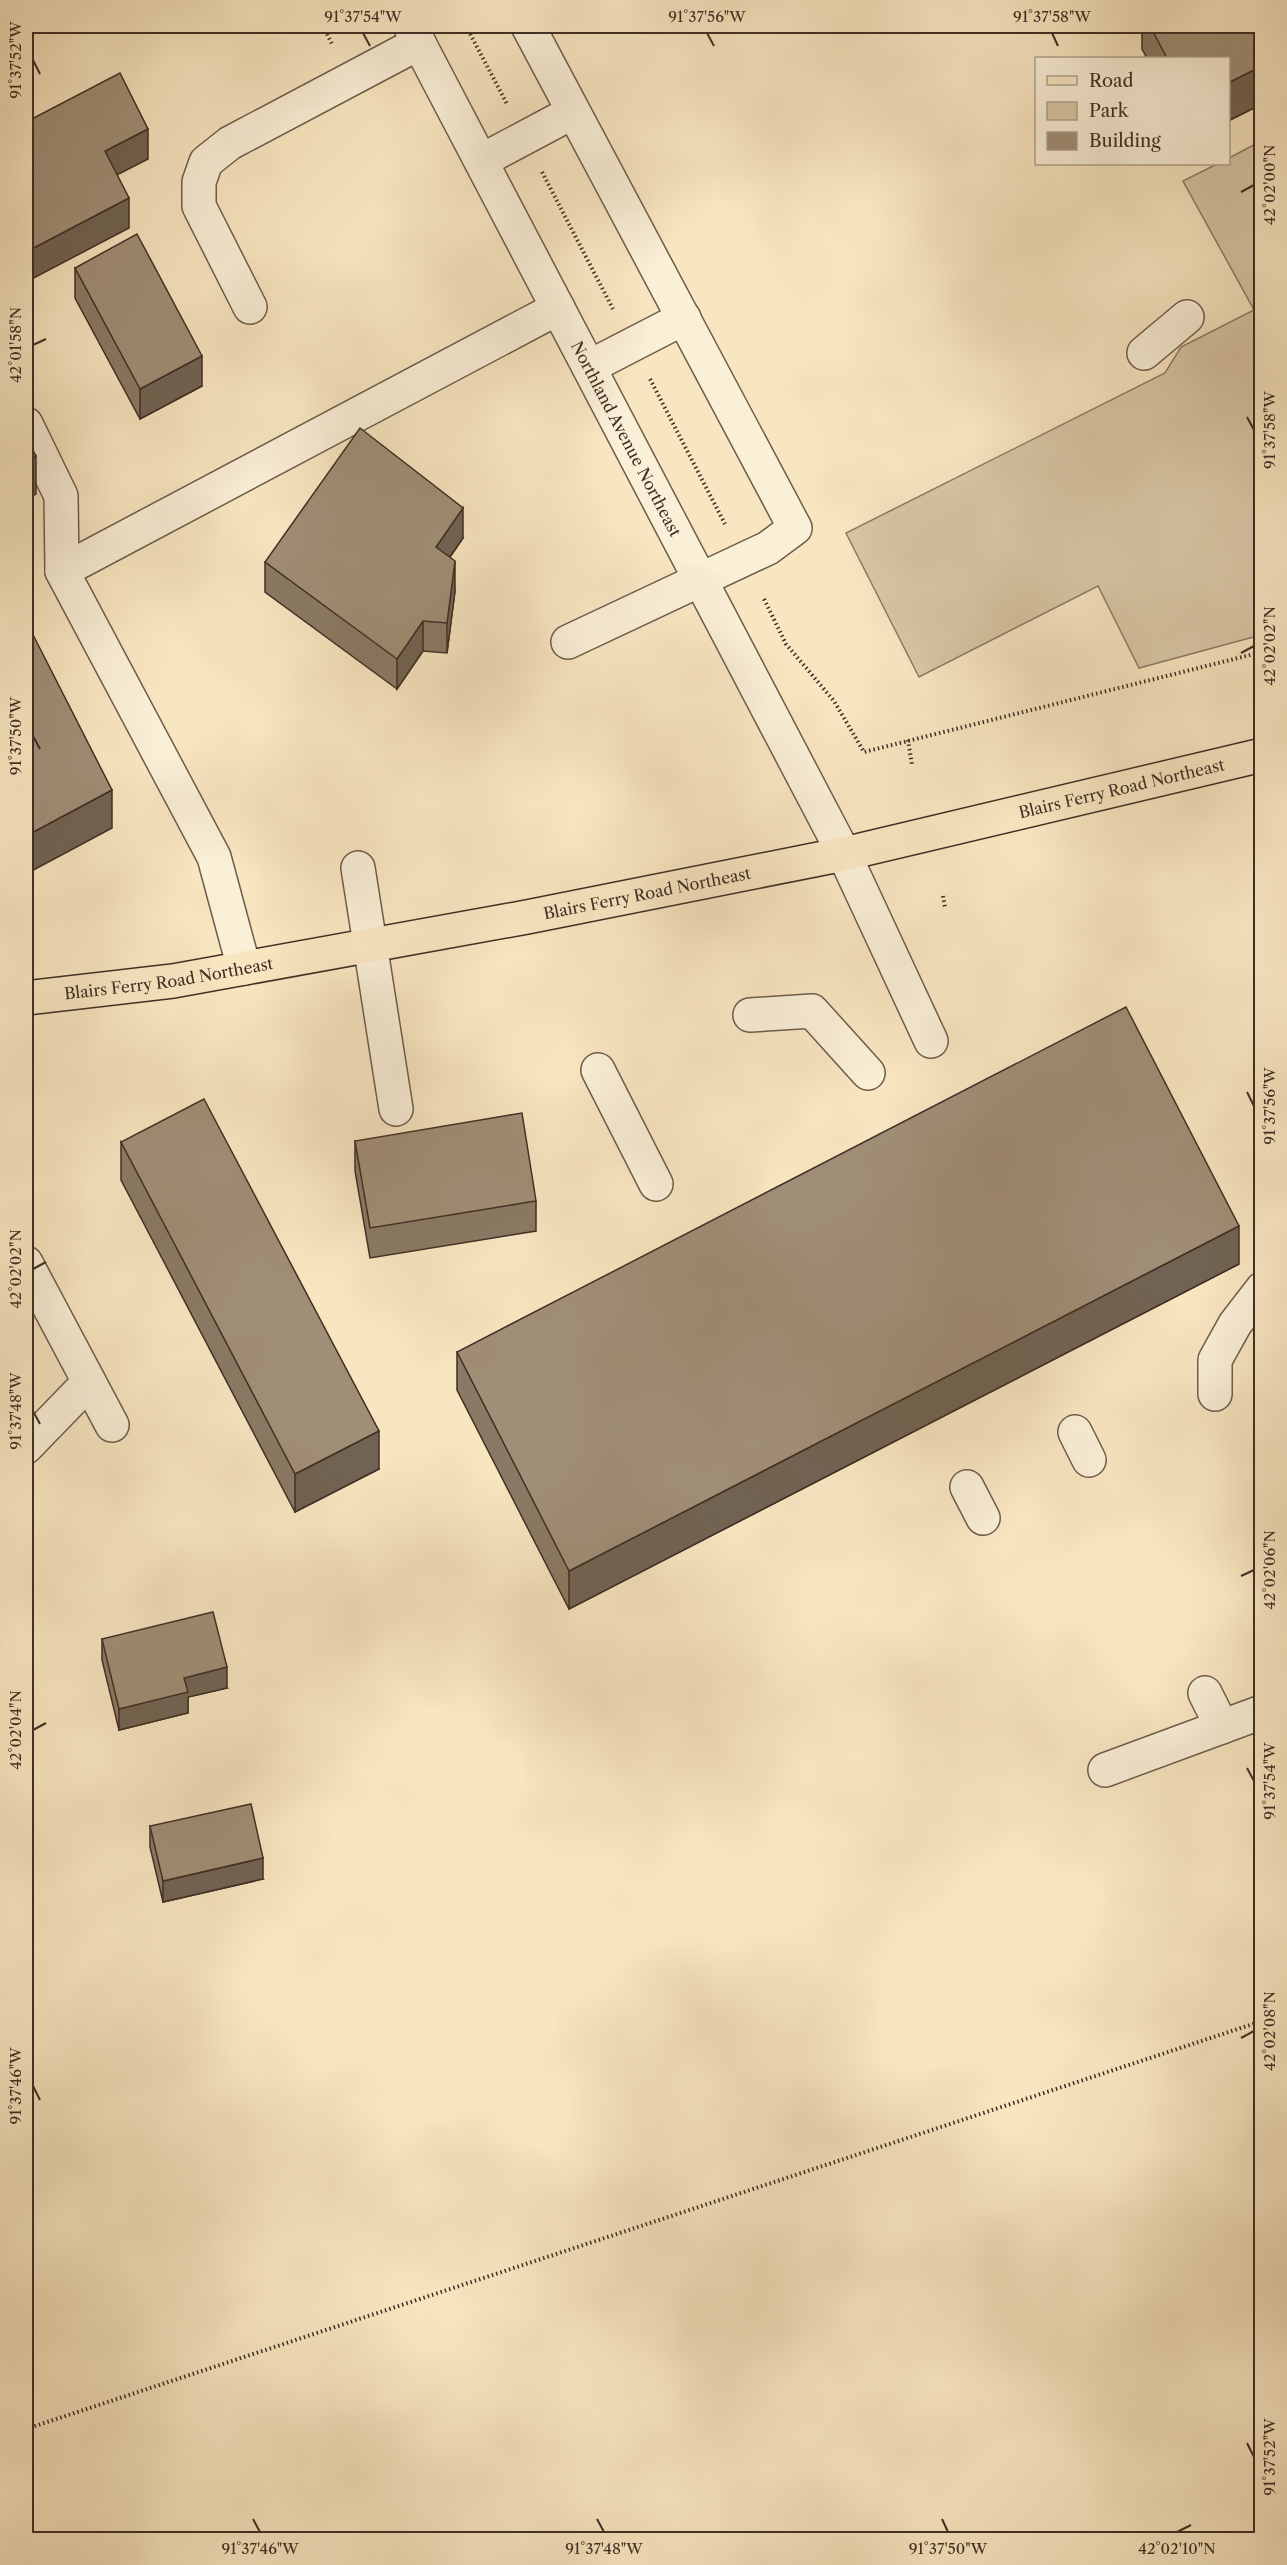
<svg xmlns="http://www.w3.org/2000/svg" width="1287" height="2565" viewBox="0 0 1287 2565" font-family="'Libre Caslon Text',serif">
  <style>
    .green { fill: #d9c7a6; stroke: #8c7a66; stroke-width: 1.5 }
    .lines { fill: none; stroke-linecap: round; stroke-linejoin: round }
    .minor-casing { stroke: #6e5c4c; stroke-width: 36 }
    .major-casing { stroke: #402e25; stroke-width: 36 }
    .path { stroke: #402e25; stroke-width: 4; stroke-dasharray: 1.5 3; stroke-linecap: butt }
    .minor { stroke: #faefd7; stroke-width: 33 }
    .major { stroke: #f8e6c1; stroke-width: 33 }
    .wall { fill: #8a7a65; stroke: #402e25; stroke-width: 1.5 }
    .shaded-wall { fill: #706353; stroke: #402e25; stroke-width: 1.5 }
    .building { fill: #a08e76; stroke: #402e25; stroke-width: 1.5 }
    .ticks { fill: none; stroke: #402e25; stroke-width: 2 }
    .labels { text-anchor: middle; stroke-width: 6; stroke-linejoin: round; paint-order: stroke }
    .street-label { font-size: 16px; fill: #402e25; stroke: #faefd7 }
    .neatline { fill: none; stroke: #402e25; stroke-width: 2 }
    .ticks-label { font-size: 15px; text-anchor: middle; fill: #402e25 }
  </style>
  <rect width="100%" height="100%" fill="#f8e6c1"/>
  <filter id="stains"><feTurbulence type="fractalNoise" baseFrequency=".00333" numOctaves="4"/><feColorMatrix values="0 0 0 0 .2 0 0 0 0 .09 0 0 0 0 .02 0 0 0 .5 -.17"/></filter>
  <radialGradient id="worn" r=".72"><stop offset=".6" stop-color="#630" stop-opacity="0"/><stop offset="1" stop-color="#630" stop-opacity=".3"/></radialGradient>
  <path class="green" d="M1261 141V635L1139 668 1098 586 919 677 846 533 1165 373 1181 347 1254 310 1183 181 1217 164H1228L1229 158Z"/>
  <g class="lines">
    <defs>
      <g id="minor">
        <path id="s1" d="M410 26 844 854 931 1041"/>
        <path d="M528 26 795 528 768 548 568 642"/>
        <path d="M481 161 573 112"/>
        <path d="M250 307 199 206V182L206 162 230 143 419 43"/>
        <path d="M1144 353 1187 317"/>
        <path d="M589 367 684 318"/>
        <path d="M26 424 61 496 62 571"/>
        <path d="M358 868 396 1109"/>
        <path d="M244 968 214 857 62 571 558 308"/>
        <path d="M750 1015 812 1011 868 1073"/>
        <path d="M598 1070 656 1184"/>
        <path d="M26 1263 112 1425"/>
        <path d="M1215 1394V1360L1235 1324 1262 1289"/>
        <path d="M1075 1432 1089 1460"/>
        <path d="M26 1447 89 1382"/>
        <path d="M967 1487 983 1518"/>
        <path d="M1205 1693 1222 1727"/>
        <path d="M1105 1770 1262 1712"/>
      </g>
      <g id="major">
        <path id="s2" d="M26 998 173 981 527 917 844 854 1262 755"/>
      </g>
    </defs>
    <use href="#minor" class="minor-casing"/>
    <use href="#major" class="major-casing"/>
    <path class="path" d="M323 26 332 44
      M466 26 507 104
      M542 172 613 309
      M650 379 725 524
      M764 599 786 644 834 701 864 752 1262 652
      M908 740 912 765
      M943 896 945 908
      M26 2429 1262 2021"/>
    <use href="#minor" class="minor"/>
    <use href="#major" class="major"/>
  </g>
  <path class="wall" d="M1142 26H1262V104L1228 121V58H1147L1142 49Z
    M75 268 202 386 140 419 75 298Z
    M463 538 450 557 455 591 447 653 423 651 397 689 265 592V562Z
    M355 1141 536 1201V1231L370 1258 355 1171Z
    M121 1142 379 1469 295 1512 121 1180Z
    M1239 1264 569 1609 457 1390V1352Z
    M102 1639 227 1688 188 1697V1713L119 1730 102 1660Z
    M150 1826 263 1879 163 1902 150 1847Z"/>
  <path class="shaded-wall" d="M26 26H31V48L26 51Z
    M1262 66V104L1228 121V83Z
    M148 129V159L105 181V151Z
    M129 198V228L26 282V252Z
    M202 356V386L140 419V389Z
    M36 456V494L26 499V461Z
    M463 508V538L436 577V547Z
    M455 561V591L447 653V623Z
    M423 621V651L397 689V659Z
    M112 790V828L26 874V836Z
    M1239 1226V1264L569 1609V1571Z
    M379 1431V1469L295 1512V1474Z
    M227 1667V1688L188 1697V1713L119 1730V1709L184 1678Z
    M263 1858V1879L163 1902V1881Z"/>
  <path class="building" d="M1150 26H1262V66L1228 83V58H1167Z
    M120 73 148 129 105 151 129 198 26 252V122Z
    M137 234 202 356 140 389 75 268Z
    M360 428 463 508 436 547 455 561 447 623 423 621 397 659 265 562Z
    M26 437 36 456 26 461Z
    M26 621 112 790 26 836Z
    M1126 1007 1239 1226 569 1571 457 1352Z
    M204 1099 379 1431 295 1474 121 1142Z
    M522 1113 536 1201 370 1228 355 1141Z
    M213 1612 227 1667 184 1678 188 1692 119 1709 102 1639Z
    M251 1804 263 1858 163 1881 150 1826Z"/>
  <path class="ticks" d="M363 33 370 46M707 33 714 46M1052 33 1058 46M33 60 40 74M1241 192 1254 185M33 345 46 339M1247 417 1254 430M1241 653 1254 646M33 736 40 749M1247 1092 1254 1106M33 1269 46 1262M33 1411 40 1424M1241 1576 1254 1570M33 1730 46 1723M1247 1768 1254 1781M1241 2038 1254 2031M33 2086 40 2100M1247 2443 1254 2457M253 2519 260 2532M597 2519 604 2532M942 2519 948 2532M1177 2532 1191 2525"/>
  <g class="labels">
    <g class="street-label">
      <text dy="6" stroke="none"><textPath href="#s1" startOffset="466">Northland Avenue Northeast</textPath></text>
      <text dy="6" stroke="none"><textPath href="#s2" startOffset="1116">Blairs Ferry Road Northeast</textPath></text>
      <text dy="6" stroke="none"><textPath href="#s2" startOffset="630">Blairs Ferry Road Northeast</textPath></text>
      <text dy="6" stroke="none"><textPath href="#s2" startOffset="144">Blairs Ferry Road Northeast</textPath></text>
    </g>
  </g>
  <rect width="1287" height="2565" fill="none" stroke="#f8e6c1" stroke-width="66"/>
  <rect x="1035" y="57" width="195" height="108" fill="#faefd7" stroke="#b0a290" stroke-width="1.5"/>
  <rect x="1047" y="76" width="30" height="9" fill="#f8e6c1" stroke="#b0a290" stroke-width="1.5"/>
  <text x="1089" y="87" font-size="18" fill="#402e25">Road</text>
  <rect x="1047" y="102" width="30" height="18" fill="#d9c7a6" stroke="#b0a290" stroke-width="1.5"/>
  <text x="1089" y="117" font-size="18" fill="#402e25">Park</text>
  <rect x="1047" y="132" width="30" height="18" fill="#a08e76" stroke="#b0a290" stroke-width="1.5"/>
  <text x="1089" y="147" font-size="18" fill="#402e25">Building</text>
  <rect x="33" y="33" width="1221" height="2499" class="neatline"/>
  <g class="ticks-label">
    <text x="363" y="22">91°37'54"W</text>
    <text x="707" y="22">91°37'56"W</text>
    <text x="1052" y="22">91°37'58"W</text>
    <text transform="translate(16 60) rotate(-90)" y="5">91°37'52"W</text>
    <text transform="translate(1270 185) rotate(-90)" y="5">42°02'00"N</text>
    <text transform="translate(16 345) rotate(-90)" y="5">42°01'58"N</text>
    <text transform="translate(1270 430) rotate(-90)" y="5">91°37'58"W</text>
    <text transform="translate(1270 646) rotate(-90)" y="5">42°02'02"N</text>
    <text transform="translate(16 736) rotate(-90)" y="5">91°37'50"W</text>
    <text transform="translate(1270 1106) rotate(-90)" y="5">91°37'56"W</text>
    <text transform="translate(16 1269) rotate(-90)" y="5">42°02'02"N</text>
    <text transform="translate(16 1411) rotate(-90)" y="5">91°37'48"W</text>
    <text transform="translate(1270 1570) rotate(-90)" y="5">42°02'06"N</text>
    <text transform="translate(16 1730) rotate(-90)" y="5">42°02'04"N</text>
    <text transform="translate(1270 1781) rotate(-90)" y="5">91°37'54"W</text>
    <text transform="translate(1270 2031) rotate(-90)" y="5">42°02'08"N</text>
    <text transform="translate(16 2086) rotate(-90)" y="5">91°37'46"W</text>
    <text transform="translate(1270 2457) rotate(-90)" y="5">91°37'52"W</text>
    <text x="260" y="2554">91°37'46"W</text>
    <text x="604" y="2554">91°37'48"W</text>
    <text x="948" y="2554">91°37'50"W</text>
    <text x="1177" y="2554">42°02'10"N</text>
  </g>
  <rect width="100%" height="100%" filter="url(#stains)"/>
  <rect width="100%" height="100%" fill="url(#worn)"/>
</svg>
